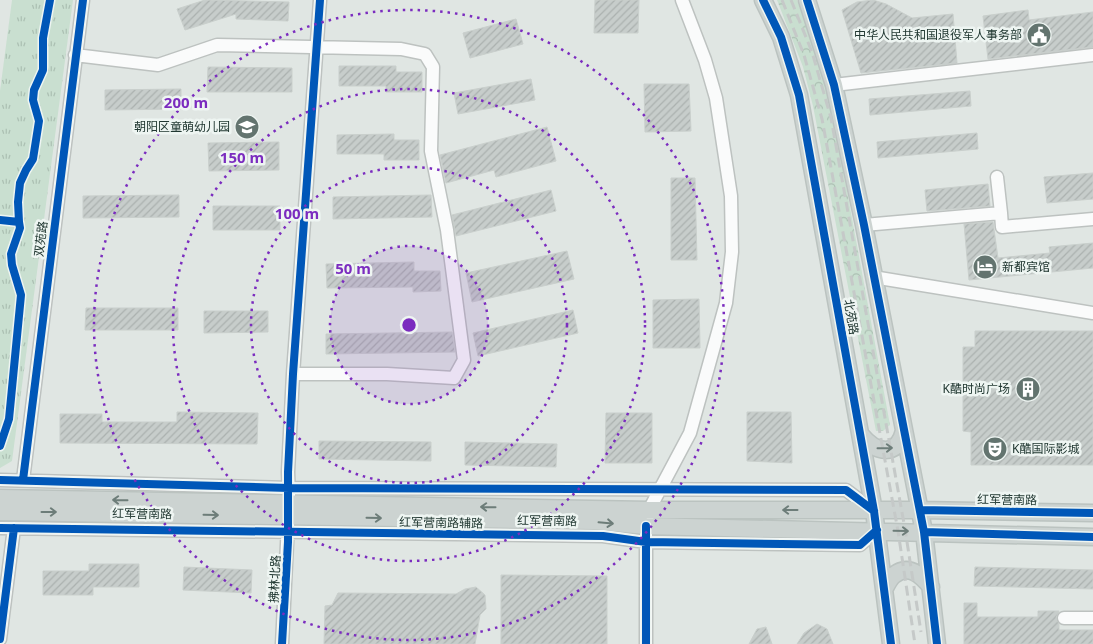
<svg xmlns="http://www.w3.org/2000/svg" width="1093" height="644" viewBox="0 0 1093 644" font-family="'Noto Sans','Noto Sans SC',sans-serif">
  <style>
    .forest { fill: url(#forest-crowns) }
    .park { fill: url(#park-tufts) }
    .building { fill: url(#building-hatch); stroke: #c9cfcc }
    .lines { fill: none; stroke-linecap: round; stroke-linejoin: round }
    .minor-casing { stroke: #bdc2c0; stroke-width: 15 }
    .major-casing { stroke: #bbc3c0; stroke-width: 19 }
    .minor { stroke: #fafbfb; stroke-width: 12 }
    .major { stroke: #ccd3d1; stroke-width: 16 }
    .rail { stroke: #c5c9c8; stroke-width: 3; stroke-dasharray: 10 5; stroke-linecap: butt }
    .cycleway-casing { stroke: #eef5f2; stroke-width: 11 }
    .cycleway { stroke: #0057b8; stroke-width: 8 }
    .oneway { stroke: #6d7d79 }
    .ring { fill: none; stroke: #7b2cbf; stroke-width: 2.5; stroke-dasharray: 2.5 5 }
    .labels { text-anchor: middle; stroke-width: 5; stroke-linejoin: round; paint-order: stroke }
    .poi-label { font-size: 12px; fill: #203731; stroke: #eef5f2; text-anchor: end }
    .street-label { font-size: 12px; fill: #203731; stroke: #eef5f2 }
    .centre { fill: #7b2cbf; stroke: #eef5f2; stroke-width: 2.5 }
    .ring-label { font-size: 15px; text-anchor: middle; font-weight: bold; fill: #7b2cbf; stroke: #eef5f2; stroke-width: 5; stroke-linejoin: round; paint-order: stroke }
  </style>
  <defs>
    <pattern id="forest-crowns" width="20" height="18" patternUnits="userSpaceOnUse" patternTransform="scale(1.25)"><rect width="20" height="18" fill="#c9dfd0"/><path d="M2 6a3 3 0 1 1 6 0M12 15a3 3 0 1 1 6 0" fill="none" stroke="#acc0b3"/></pattern>
    <pattern id="park-tufts" width="24" height="20" patternUnits="userSpaceOnUse" patternTransform="scale(1.25)"><rect width="24" height="20" fill="#c9dfd0"/><path d="M3 7l-1-3M5 7V3M7 7l1-3M15 17l-1-3M17 17v-4M19 17l1-3" fill="none" stroke="#acc0b3"/></pattern>
    <pattern id="building-hatch" width="6" height="6" patternUnits="userSpaceOnUse" patternTransform="scale(1.25)"><rect width="6" height="6" fill="#c7cdcb"/><path d="M-1 1l2-2M0 6l6-6M5 7l2-2" fill="none" stroke="#abb1af"/></pattern>
  </defs>
  <rect width="100%" height="100%" fill="#e0e6e3"/>
  <path class="forest" d="M777 0H797L820 65 831 104 890 425 883 431H876L813 106 803 67Z"/>
  <path class="park" d="M12 0H73L12 461 0 468V91Z"/>
  <path class="building" d="M205 0 289 2 288 21 236 19V14L185 30 177 9Z
    M595 0H639L638 33H594Z
    M873 0 886 4 912 18 953 14 957 63 861 73 842 10 857 2Z
    M1028 10 1029 20 1093 12V47L988 59 983 16Z
    M516 19 523 44 470 58 463 33Z
    M339 66H396V72H422V92H386V86H339Z
    M208 67 292 68V92H207Z
    M531 79 535 100 458 114 454 93Z
    M644 84H689L691 131 645 132Z
    M181 89V109L105 110V90Z
    M970 91 971 106 870 115 869 99Z
    M547 127 556 161 496 177 494 170 446 183 440 155Z
    M977 133 978 149 878 158 877 142Z
    M394 134V140H419V160H384V154H337V135Z
    M279 142V170L209 171 208 143Z
    M1093 173V199L1047 203 1044 177Z
    M671 178H695L697 260H671Z
    M988 184 990 206 927 211 925 190Z
    M551 190 556 211 456 236 452 215Z
    M179 195V217L83 218V196Z
    M431 195 432 217 333 219V197Z
    M213 206H280V230H213Z
    M993 222 998 258 1050 253 1049 247 1093 243V268L969 280 964 224Z
    M567 251 574 279 472 302 466 273Z
    M414 262V271H440L441 291 413 292V287L327 288 326 264Z
    M699 299 700 348H653V300Z
    M86 308H178V330H85Z
    M573 310 578 333 478 356 473 333Z
    M204 311H268V332L204 333Z
    M975 331H1093V465H971V432L963 431V347H975Z
    M452 332 455 352 326 354V334Z
    M177 412 258 413 257 444 60 443V414H102V422H177Z
    M747 412H791L792 463 747 461Z
    M606 413H652V463H605Z
    M319 441 431 442V461L319 459Z
    M465 442 557 444 556 467 465 465Z
    M89 564H139V587H93V595H43V571H89Z
    M184 567 252 570 251 593 183 590Z
    M975 567 1093 570V589L974 586Z
    M501 575 607 576V644H501Z
    M476 587 485 595 486 609 480 615 475 644H324L325 606 332 605 338 593 456 594 465 589Z
    M964 603H977V617H1038V611H1059L1056 618 1059 624V630H1093V644H964Z
    M817 624 827 629 833 644H797L804 633Z
    M766 627 772 644H749L757 629Z"/>
  <g class="lines">
    <defs>
      <path id="minor" d="M75 55 158 65 217 45 401 49 425 54 433 67 431 151 447 230 464 360 454 378 387 374H293
        M834 85 1093 55
        M997 177 1001 213
        M864 225 1001 213 1002 227 1093 219
        M873 277 1093 313
        M0 480 289 488 846 490 874 511
        M23 480 83 0
        M289 496 288 472 293 374 320 0
        M0 528 603 536 646 542 860 545 877 530
        M1064 618H1093
        M0 639 14 528
        M282 644 288 524
        M646 644V526L649 510 690 433 726 303 732 252 731 196 716 98 705 60 682 0"/>
      <path id="major" d="M763 0 781 37 799 95 874 511 891 644
        M807 0 834 85 864 225 924 532 937 644
        M861 435C876 453 897 458 904 431
        M0 498 649 510H920L1093 513
        M0 512 594 521 646 526 1093 537
        M885 588C887 584 890 578 894 575 909 563 922 576 931 587"/>
    </defs>
    <use href="#minor" class="minor-casing"/>
    <use href="#major" class="major-casing"/>
    <use href="#minor" class="minor"/>
    <use href="#major" class="major"/>
    <path class="rail" d="M782 0 804 55 822 119 898 531 915 644
      M791 0 812 52 831 118 905 529 921 632"/>
    <defs>
      <path id="cycleway" d="M763 0 781 37 799 95 874 511 891 644
        M807 0 834 85 864 225 924 532 937 644
        M0 220 19 222 20 228 11 254 12 265 21 295 9 419 0 446
        M19 222 18 202 20 183 26 170 33 159 39 121 33 100 34 90 43 70V38L50 0
        M0 480 289 488 846 490 874 511
        M23 480 83 0
        M920 510 1093 513
        M646 526V644
        M0 528 603 536 646 542 860 545 877 530
        M924 532 1093 537
        M0 639 14 528
        M282 644 288 542V472L293 374 320 0"/>
    </defs>
    <use href="#cycleway" class="cycleway-casing"/>
    <use href="#cycleway" class="cycleway"/>
  </g>
  <defs><path id="oneway-shaft" d="M-6 0H5M1.5-3L5.5 0L1.5 3" fill="none" stroke-width="1.6" stroke-linecap="round" stroke-linejoin="round" transform="scale(1.25)"/></defs>
  <g class="oneway">
    <use href="#oneway-shaft" transform="translate(885 448) rotate(-1)"/>
    <use href="#oneway-shaft" transform="translate(120 500) rotate(-179)"/>
    <use href="#oneway-shaft" transform="translate(488 507) rotate(-179)"/>
    <use href="#oneway-shaft" transform="translate(790 510) rotate(-180)"/>
    <use href="#oneway-shaft" transform="translate(49 512)"/>
    <use href="#oneway-shaft" transform="translate(211 515) rotate(1)"/>
    <use href="#oneway-shaft" transform="translate(374 518) rotate(1)"/>
    <use href="#oneway-shaft" transform="translate(606 523) rotate(5)"/>
    <use href="#oneway-shaft" transform="translate(901 531) rotate(1)"/>
  </g>
  <circle cx="409" cy="325" r="79" fill="#7b2cbf" fill-opacity=".12"/>
  <g class="ring">
    <circle cx="409" cy="325" r="79"/>
    <circle cx="409" cy="325" r="158"/>
    <circle cx="409" cy="325" r="236"/>
    <circle cx="409" cy="325" r="315"/>
  </g>
  <defs>
    <symbol id="civic-disc" viewBox="-11 -11 22 22"><circle r="9.5" fill="#63746f" stroke="#eef5f2"/><path d="M-.6-6.5H3V-4.5H.6V-3L4-1V1h2V6H-6V1h2V-1L-.6-3ZM-1.2 2.5V6h2.4V2.5Z" fill="#fff"/></symbol>
    <symbol id="school-disc" viewBox="-11 -11 22 22"><circle r="9.5" fill="#63746f" stroke="#eef5f2"/><path d="M0-5L7-2L0 1L-7-2ZM-4 1L0 2.5L4 1V4Q0 6-4 4Z" fill="#fff"/></symbol>
    <symbol id="hotel-disc" viewBox="-11 -11 22 22"><circle r="9.5" fill="#63746f" stroke="#eef5f2"/><path d="M-6-4.5h1.5V1H6V5H4.5V3h-9V5H-6ZM-4 0a1.8 1.8 0 1 1 3.6 0ZM.5 0V-2.5h3Q6-2.5 6 0Z" fill="#fff"/></symbol>
    <symbol id="building-disc" viewBox="-11 -11 22 22"><circle r="9.5" fill="#63746f" stroke="#eef5f2"/><path d="M-4-6H4V6H1V3H-1V6H-4ZM-2.5-4.3h1.7v1.8h-1.7ZM.8-4.3h1.7v1.8H.8ZM-2.5-1h1.7V.8h-1.7ZM.8-1h1.7V.8H.8Z" fill="#fff"/></symbol>
    <symbol id="theatre-disc" viewBox="-11 -11 22 22"><circle r="9.5" fill="#63746f" stroke="#eef5f2"/><path d="M-5-5.5Q0-4 5-5.5V0Q5 5 0 6Q-5 5-5 0ZM-3.3-2.5H-1v1.5H-3.3ZM1-2.5H3.3v1.5H1ZM-2.8 1Q0 5.5 2.8 1Z" fill="#fff"/></symbol>
  </defs>
  <g fill-rule="evenodd">
    <use href="#civic-disc" x="1025" y="21" width="28" height="28"/>
    <use href="#school-disc" x="233" y="113" width="28" height="28"/>
    <use href="#hotel-disc" x="971" y="253" width="28" height="28"/>
    <use href="#building-disc" x="1014" y="375" width="28" height="28"/>
    <use href="#theatre-disc" x="981" y="435" width="28" height="28"/>
  </g>
  <g class="labels">
    <g class="poi-label">
      <text x="1022" y="39">中华人民共和国退役军人事务部</text>
      <text x="230" y="131">朝阳区童萌幼儿园</text>
      <text x="1002" y="271" text-anchor="start">新都宾馆</text>
      <text x="1010" y="393">K酷时尚广场</text>
      <text x="1012" y="453" text-anchor="start">K酷国际影城</text>
    </g>
    <g class="street-label">
      <text transform="translate(41 239) rotate(-83)" y="4">双苑路</text>
      <text transform="translate(851 317) rotate(80)" y="4">北苑路</text>
      <text transform="translate(1007 500) rotate(1)" y="4">红军营南路</text>
      <text transform="translate(142 514) rotate(1)" y="4">红军营南路</text>
      <text transform="translate(547 521) rotate(1)" y="4">红军营南路</text>
      <text transform="translate(441 523) rotate(1)" y="4">红军营南路辅路</text>
      <text transform="translate(275 579) rotate(-87)" y="4">拂林北路</text>
    </g>
  </g>
  <circle cx="409" cy="325" r="8" class="centre"/>
  <g class="ring-label">
    <text x="186" y="108">200 m</text>
    <text x="242" y="163">150 m</text>
    <text x="297" y="219">100 m</text>
    <text x="353" y="274">50 m</text>
  </g>
</svg>
